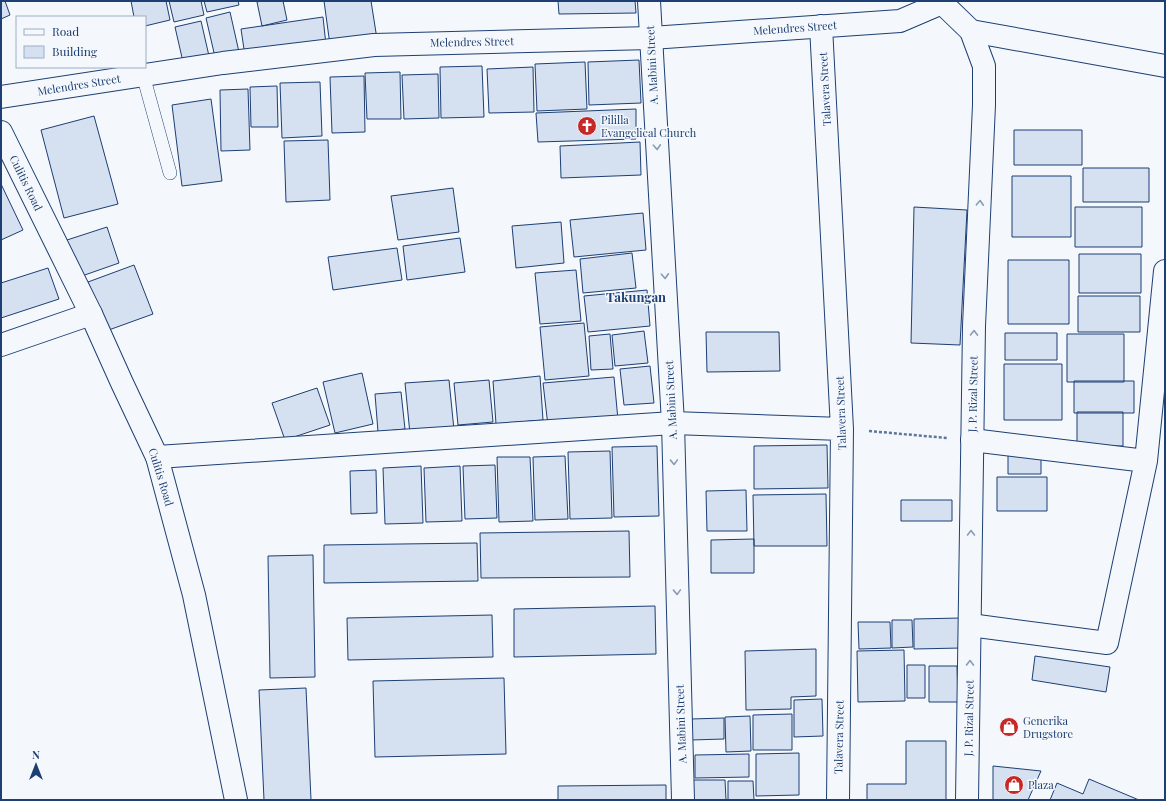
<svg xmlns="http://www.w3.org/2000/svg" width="1166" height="801" viewBox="0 0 1166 801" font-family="'Playfair Display',serif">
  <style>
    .building { fill: #d5e0f0; stroke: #1d3f73 }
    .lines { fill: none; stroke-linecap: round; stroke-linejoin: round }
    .lane-casing { stroke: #1d3f73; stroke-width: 14 }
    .street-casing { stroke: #1d3f73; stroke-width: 24 }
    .secondary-casing { stroke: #1d3f73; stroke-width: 24 }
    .path { stroke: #5e769c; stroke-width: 2.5; stroke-dasharray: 3 2; stroke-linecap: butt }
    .lane { stroke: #f4f7fb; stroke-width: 13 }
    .street { stroke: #f4f7fb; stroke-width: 22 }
    .secondary { stroke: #f4f7fb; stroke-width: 22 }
    .oneway { stroke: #889bb7 }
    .labels { text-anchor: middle; stroke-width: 3; stroke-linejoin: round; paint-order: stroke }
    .street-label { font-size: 11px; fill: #1d3f73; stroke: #f4f7fb }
    .poi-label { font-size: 11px; fill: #1d3f73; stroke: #f4f7fb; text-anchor: start }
    .quarter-label { font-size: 13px; font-weight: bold; fill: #1d3f73; stroke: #f4f7fb }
  </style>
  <rect width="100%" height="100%" fill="#f4f7fb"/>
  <path class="building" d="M1 1H5L10 15 1 19Z
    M131 1H166L170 20 145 26V17H134Z
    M169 1H201L204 15 174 22Z
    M204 1H238L239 5 207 12Z
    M261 1H283L287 20 262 26 257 2Z
    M324 1H371L377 39 330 45Z
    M558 1H635L636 13 559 14Z
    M230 12 239 52 215 57 206 18Z
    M323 17 326 45 245 56 241 29Z
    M201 21 209 56 183 62 175 27Z
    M639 60 641 103 589 105 588 62Z
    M585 62 587 109 537 111 535 64Z
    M482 66 484 117 441 118 440 67Z
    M533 67 534 112 489 113 487 69Z
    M400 72 401 119H367L365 73Z
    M438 74 439 118 404 119 402 75Z
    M364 76 365 132 332 133 330 77Z
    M320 82 322 136 282 138 280 83Z
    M277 86 278 127H251L250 87Z
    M248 89 250 150 221 151 220 90Z
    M211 99 222 181 182 186 172 105Z
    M636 109V139L538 142 536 113Z
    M94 116 118 204 64 218 41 130Z
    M1014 130H1082V165H1014Z
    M328 140 330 200 286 202 284 141Z
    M640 142 641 175 561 178 560 146Z
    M1083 168H1149V202H1083Z
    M1012 176H1071V237H1012Z
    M1 184 23 230 1 240Z
    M453 188 459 232 398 240 391 196Z
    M914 207 967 210 960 345 911 343Z
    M1075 207H1142V247H1075Z
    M643 213 646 250 574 257 570 220Z
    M561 222 564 263 516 268 512 226Z
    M107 227 119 263 79 277 67 240Z
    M460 238 465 272 407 280 403 246Z
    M397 248 402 280 333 290 328 257Z
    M632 253 636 288 583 293 580 259Z
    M1079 254H1141V293H1079Z
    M1008 260H1069V324H1008Z
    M134 265 153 314 106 331 88 282Z
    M48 268 59 299 1 318V283Z
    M576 270 581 321 540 324 535 273Z
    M647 290 650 326 588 332 584 296Z
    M1078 296H1140V332H1078Z
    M584 323 589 376 545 380 540 327Z
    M644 331 648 363 615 366 612 335Z
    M706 332H779L780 371 707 372Z
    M1005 333H1057V360H1005Z
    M610 334 613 369 591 370 589 336Z
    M1067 334H1124V382H1067Z
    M1004 364H1062V420H1004Z
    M650 366 654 403 624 405 620 369Z
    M362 373 373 424 335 433 323 382Z
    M540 376 543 420 496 424 493 381Z
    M614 377 618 420 548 426 543 383Z
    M449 380 454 430 410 434 405 383Z
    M489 380 493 422 458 425 454 383Z
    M1074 381H1134V413H1074Z
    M317 388 330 425 285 440 272 403Z
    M401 392 405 429 378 432 375 394Z
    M1077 412H1123V446H1077Z
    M827 445 828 488 754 489V446Z
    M657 446 659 516 614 517 612 447Z
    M610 451 612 518 570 519 568 452Z
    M1008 452H1041V474H1008Z
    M565 456 568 519 535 520 533 457Z
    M497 457H530L533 521 499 522Z
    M495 465 497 518 465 519 463 466Z
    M421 466 423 523 385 524 383 468Z
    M460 466 462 521 426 522 424 468Z
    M376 470 377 513 351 514 350 471Z
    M997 477H1047V511H997Z
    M746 490 747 531H707L706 491Z
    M826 494 827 546H754L753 495Z
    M901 500H952V521H901Z
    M629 531 630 577 481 578 480 533Z
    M754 539V573H711V540Z
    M477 543 478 581 324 583V545Z
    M313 555 315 677 270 678 268 556Z
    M655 606 656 654 514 657V609Z
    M492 615 493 657 348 660 347 618Z
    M961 618V648L914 649V619Z
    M892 620H912L913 647 892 648Z
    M858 622H890L891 648 859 649Z
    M816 649V696L791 697V709L746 710 745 651Z
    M904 650 905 701 858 702 857 651Z
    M1035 656 1110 667 1106 692 1032 680Z
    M907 665H925V698H907Z
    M929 666H957L958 702H929Z
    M504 678 506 754 375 757 373 681Z
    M306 688 311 800H264L259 690Z
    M822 699 823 736 794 737V700Z
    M792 714V750H753V715Z
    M750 716 751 751 726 752 725 717Z
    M724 718V739L691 740V719Z
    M906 741H946V800H867V784H906Z
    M799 753V795L756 796V754Z
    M749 754V777L695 778V755Z
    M993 766 1041 771 1028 800H993Z
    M1089 779 1139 800H1050L1057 783 1083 794Z
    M691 780H725L726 800H691Z
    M728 781H753L754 800H728Z
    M666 785V800H558V786Z"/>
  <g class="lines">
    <defs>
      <path id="lane" d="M143 75 170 173"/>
      <path id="street" d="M821 26 842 429 838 800
        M971 31 1165 66
        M1 97 223 63 374 45 651 38 900 21 942 3
        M1 345 91 314
        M972 440 1146 461
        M157 457 673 423 842 429
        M970 625 1107 643 1146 461 1165 271"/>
      <path id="secondary" d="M649 1 673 423 683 800
        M940 1 971 31 984 66V105L974 326 967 800
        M1 132 91 314 122 383 157 457 194 595 236 800"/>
    </defs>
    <use href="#lane" class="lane-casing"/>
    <use href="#street" class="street-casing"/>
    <use href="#secondary" class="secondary-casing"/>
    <path class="path" d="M869 431 947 438"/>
    <use href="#lane" class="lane"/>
    <use href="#street" class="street"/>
    <use href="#secondary" class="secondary"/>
  </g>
  <defs><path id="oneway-chevron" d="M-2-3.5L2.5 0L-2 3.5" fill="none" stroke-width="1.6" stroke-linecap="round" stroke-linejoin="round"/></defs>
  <g class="oneway">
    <use href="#oneway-chevron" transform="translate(657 147) rotate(87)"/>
    <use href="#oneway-chevron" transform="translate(980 203) rotate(-87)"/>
    <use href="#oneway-chevron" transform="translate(665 276) rotate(87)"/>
    <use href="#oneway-chevron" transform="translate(974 333) rotate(-89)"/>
    <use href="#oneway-chevron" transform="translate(674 462) rotate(88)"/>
    <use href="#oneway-chevron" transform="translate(971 533) rotate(-90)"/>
    <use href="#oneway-chevron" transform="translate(677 592) rotate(88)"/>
    <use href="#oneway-chevron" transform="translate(970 663) rotate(-89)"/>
  </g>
  <defs>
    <symbol id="church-disc" viewBox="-11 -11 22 22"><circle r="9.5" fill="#c62828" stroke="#f4f7fb"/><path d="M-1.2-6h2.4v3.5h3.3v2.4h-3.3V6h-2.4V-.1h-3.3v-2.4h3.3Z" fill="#fff"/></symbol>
    <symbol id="shop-disc" viewBox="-11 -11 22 22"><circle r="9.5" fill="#c62828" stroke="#f4f7fb"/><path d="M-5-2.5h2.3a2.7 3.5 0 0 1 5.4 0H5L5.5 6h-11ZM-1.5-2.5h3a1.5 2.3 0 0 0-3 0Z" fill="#fff"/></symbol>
  </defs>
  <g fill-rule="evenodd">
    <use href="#church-disc" x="576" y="115" width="22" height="22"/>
    <use href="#shop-disc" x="998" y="716" width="22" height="22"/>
    <use href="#shop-disc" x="1003" y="774" width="22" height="22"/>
  </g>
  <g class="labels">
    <g class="street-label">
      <text transform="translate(795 28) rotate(-4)" y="4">Melendres Street</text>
      <text transform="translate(472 42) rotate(-1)" y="4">Melendres Street</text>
      <text transform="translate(652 65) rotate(-93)" y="4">A. Mabini Street</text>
      <text transform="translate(79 85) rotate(-9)" y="4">Melendres Street</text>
      <text transform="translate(825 89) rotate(-93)" y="4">Talavera Street</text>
      <text transform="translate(26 183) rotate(64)" y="4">Culitis Road</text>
      <text transform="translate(973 394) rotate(-89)" y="4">J. P. Rizal Street</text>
      <text transform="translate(671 400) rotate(-93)" y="4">A. Mabini Street</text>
      <text transform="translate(841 413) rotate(-92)" y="4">Talavera Street</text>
      <text transform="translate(161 477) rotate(73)" y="4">Culitis Road</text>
      <text transform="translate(969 718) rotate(-89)" y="4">J. P. Rizal Street</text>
      <text transform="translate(681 724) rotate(-92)" y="4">A. Mabini Street</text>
      <text transform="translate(839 737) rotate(-89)" y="4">Talavera Street</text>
    </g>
    <g class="poi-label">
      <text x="601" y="124">Pililla<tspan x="601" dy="13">Evangelical Church</tspan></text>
      <text x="1023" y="725">Generika<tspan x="1023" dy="13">Drugstore</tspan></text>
      <text x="1028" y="789">Plaza</text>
    </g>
    <g class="quarter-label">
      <text x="636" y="302">Takungan</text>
    </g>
  </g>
  <rect width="1166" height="801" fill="none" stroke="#1d3f73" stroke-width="4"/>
  <rect x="16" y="16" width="130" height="52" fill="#f4f7fb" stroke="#9eadc5"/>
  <rect x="24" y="29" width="20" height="6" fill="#f4f7fb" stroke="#9eadc5"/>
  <text x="52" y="36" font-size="12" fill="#1d3f73">Road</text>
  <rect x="24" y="46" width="20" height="12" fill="#d5e0f0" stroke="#9eadc5"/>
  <text x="52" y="56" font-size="12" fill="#1d3f73">Building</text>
  <g transform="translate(36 765)" stroke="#f4f7fb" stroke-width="3" paint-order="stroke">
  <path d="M0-3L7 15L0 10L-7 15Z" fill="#1d3f73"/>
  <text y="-6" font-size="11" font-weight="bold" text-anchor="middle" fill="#1d3f73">N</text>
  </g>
</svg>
